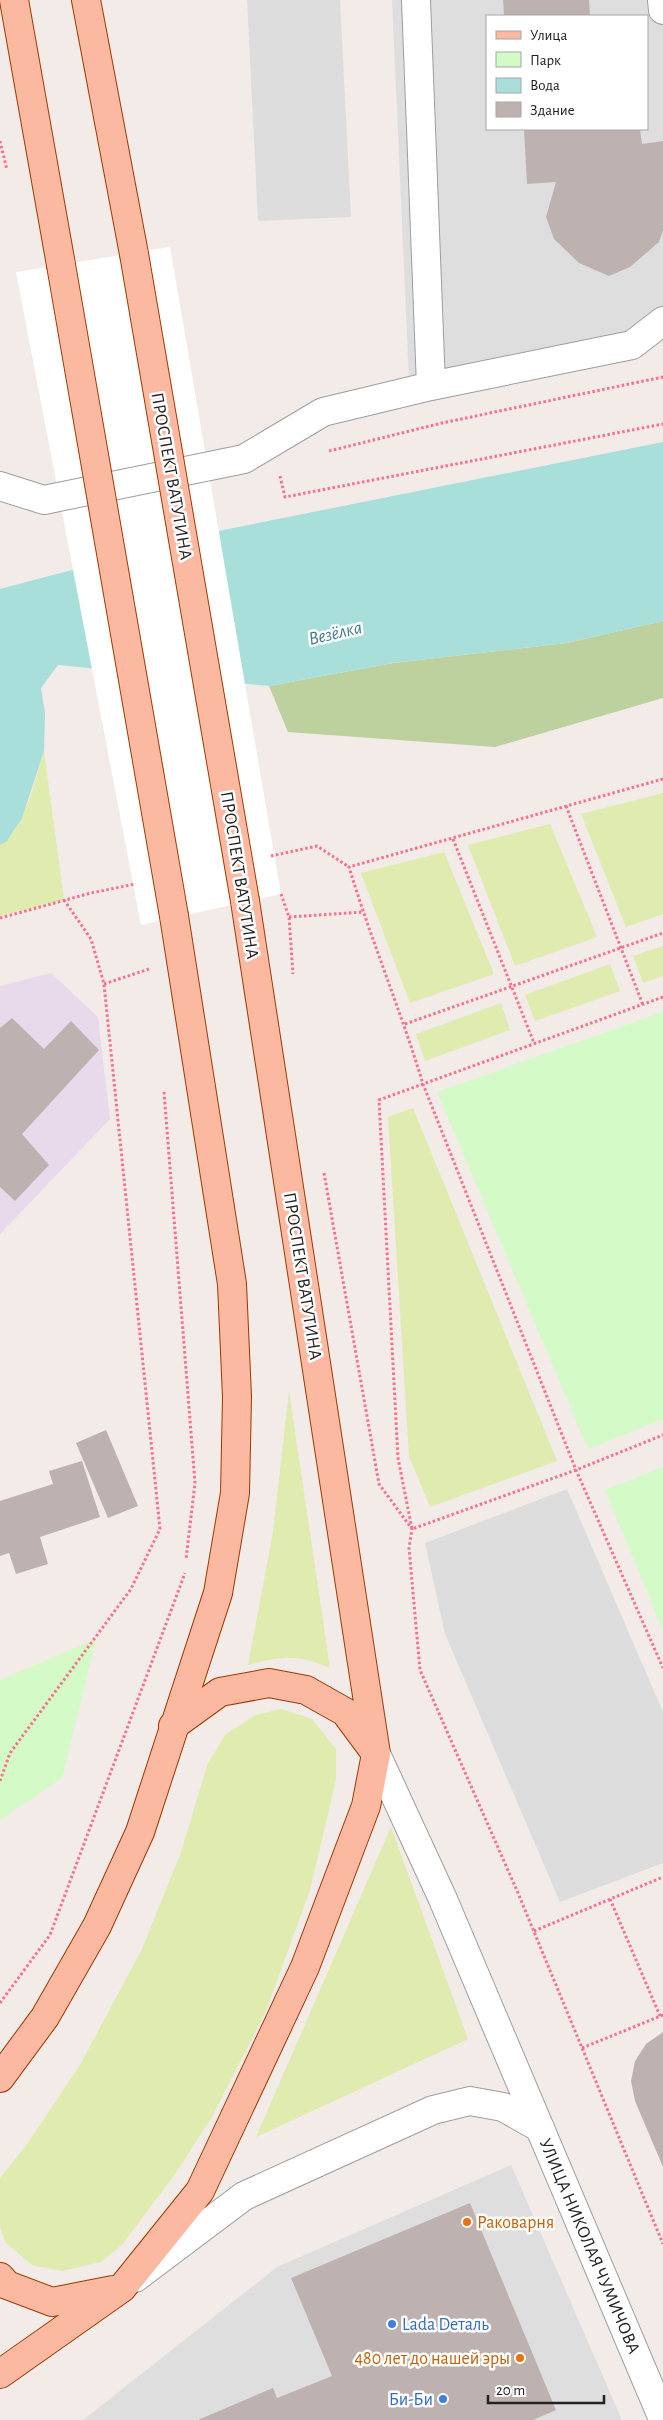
<svg xmlns="http://www.w3.org/2000/svg" width="663" height="2420" viewBox="0 0 663 2420" font-family="'Alegreya Sans',sans-serif">
  <style>
    .residential { fill: #dfdedf; fill-rule: evenodd }
    .industrial { fill: #e8daeb }
    .grass { fill: #dfebaf }
    .forest { fill: #bcd19d }
    .park { fill: #d3fac7 }
    .parking { fill: #ddd }
    .water { fill: #a9dfda }
    .pier { fill: #fff }
    .building { fill: #beb2b1 }
    .lines { fill: none; stroke-linecap: round; stroke-linejoin: round }
    .minor-casing { stroke: #9e9e9e; stroke-width: 30 }
    .major-casing { stroke: #9f3900; stroke-width: 30 }
    .path { stroke: #fa708d; stroke-width: 3; stroke-dasharray: 2.5 2.5; stroke-linecap: butt }
    .minor { stroke: #fff; stroke-width: 28 }
    .major { stroke: #fcb9a2; stroke-width: 28 }
    .major-bridge-casing { stroke: #9f3900; stroke-width: 30; stroke-linecap: butt }
    .major-bridge { stroke: #fcb9a2; stroke-width: 28 }
    .food-dot { fill: #e8710a; stroke: #fff; stroke-width: 2 }
    .shop-dot { fill: #3f7fe0; stroke: #fff; stroke-width: 2 }
    .labels { text-anchor: middle; stroke-width: 5; stroke-linejoin: round; paint-order: stroke }
    .street-label { font-size: 18px; fill: #212121; stroke: #fff }
    .food-label { font-size: 18px; fill: #c56008; stroke: #fff; text-anchor: start }
    .shop-label { font-size: 18px; fill: #366cbe; stroke: #fff; text-anchor: start }
    .water-label { font-size: 19px; font-style: italic; fill: #3d7c8a; stroke: #fff }
  </style>
  <rect width="100%" height="100%" fill="#f2ebe8"/>
  <path class="residential" d="M392 0H663V334L409 381ZM487 16H647V129H487Z
    M511 2165 622 2420H83L277 2267Z"/>
  <path class="industrial" d="M51 973 98 1017 110 1119 0 1234V986Z"/>
  <path class="grass" d="M44 751 64 900 0 916V845C25 829 35 779 44 751Z
    M663 793V914L626 927 581 814Z
    M550 824 597 937 515 966 468 845Z
    M444 852 494 974 410 1003 361 873Z
    M663 946V976L643 983 633 956Z
    M610 964 620 991 535 1021 525 995Z
    M501 1003 510 1030 425 1061 416 1034Z
    M413 1108 557 1461 430 1507 409 1456 388 1117Z
    M289 1391 330 1668C295 1654 284 1656 248 1665L273 1532Z
    M281 1709 312 1719 336 1749V1780L310 1890 266 2011 212 2117 175 2174 122 2245 101 2262 62 2271 32 2265 6 2243 0 2227V2178L28 2143 80 2065 142 1949 180 1855 208 1763 226 1734 256 1715Z
    M391 1827 468 2039 256 2137Z"/>
  <path class="forest" d="M663 621V698L495 747 288 732 269 686 393 663 567 643Z"/>
  <path class="park" d="M663 1012V1419L588 1449 437 1092Z
    M663 1467V1631L605 1490Z
    M96 1639 62 1778 0 1820V1680Z"/>
  <path class="parking" d="M247 0H340L351 217 258 221Z
    M567 1489 663 1712V1863L560 1902 445 1634 425 1543Z"/>
  <path class="water" d="M663 442V621L567 643 393 663 269 686 58 665 41 688 45 713 44 751 22 818 7 841 0 845V589L223 530Z"/>
  <path class="pier" d="M170 247 281 894 141 925 16 272Z"/>
  <path class="building" d="M503 0H589L590 16H504Z
    M524 129H640L642 144 663 141V230L659 242 630 267 609 276 579 263 554 239 546 217 556 182 527 184Z
    M12 1018 44 1049 71 1021 99 1050 22 1134 49 1165 15 1201 0 1187V1028Z
    M106 1430 138 1506 108 1518 76 1443Z
    M82 1461 100 1517 40 1537 48 1564 16 1574 9 1553 0 1556V1501L53 1484 49 1471Z
    M663 2032V2167L635 2101 631 2081 635 2061 646 2044Z
    M470 2203 556 2410 533 2420H198L273 2388 277 2398 332 2376 291 2278Z"/>
  <g class="lines">
    <defs>
      <path id="minor" d="M416 0 431 386
        M662 0 663 10
        M0 486 44 500 244 459 323 412 431 386 632 345 663 321
        M376 1754 442 1897 663 2419
        M135 2278 244 2196 433 2110 470 2101 503 2107 540 2128"/>
      <path id="major" d="M14 0 61 265
        M86 0 134 254
        M173 1726 220 1692 269 1683 306 1690 345 1712 374 1751
        M0 2078 45 2017 97 1926 140 1832 218 1593 235 1493 237 1397 232 1284 174 916
        M0 2277 7 2285 52 2302 113 2290
        M0 2374 122 2288 200 2191 305 1967 366 1806 376 1754 245 901"/>
    </defs>
    <use href="#minor" class="minor-casing"/>
    <use href="#major" class="major-casing"/>
    <path class="path" d="M0 141 7 170
      M329 451 442 423 663 377
      M280 476 285 497 663 424
      M663 779 349 867C371 940 401 1011 423 1084L576 1470 663 1668
      M566 806 643 1005
      M453 839 534 1043
      M271 856 317 846 349 867
      M281 894 289 917 293 974
      M289 917 363 912
      M0 918 91 893 135 884
      M104 984 149 969
      M663 997 379 1100 398 1458 412 1529 576 1470 663 1435
      M405 1024 663 933
      M164 1092 195 1483 186 1559
      M324 1173 379 1484 412 1529 409 1548 420 1670 518 1893 663 2244
      M0 1781 10 1753 131 1589 160 1529 104 984 91 939 64 900
      M610 1899 660 2016
      M534 1931 663 1877
      M0 2003 50 1935 185 1573
      M582 2048 663 2015"/>
    <use href="#minor" class="minor"/>
    <use href="#major" class="major"/>
    <defs>
      <path id="major-bridge" d="M134 254 245 901
        M61 265 174 916"/>
    </defs>
    <use href="#major-bridge" class="major-bridge-casing"/>
    <use href="#major-bridge" class="major-bridge"/>
  </g>
  <g class="food-dot">
    <circle cx="467" cy="2222" r="5"/>
    <circle cx="520" cy="2358" r="5"/>
  </g>
  <g class="shop-dot">
    <circle cx="392" cy="2324" r="5"/>
    <circle cx="443" cy="2399" r="5"/>
  </g>
  <g class="labels">
    <g class="street-label">
      <text transform="translate(172 476) rotate(80)" y="6">ПРОСПЕКТ ВАТУТИНА</text>
      <text transform="translate(240 875) rotate(81)" y="6">ПРОСПЕКТ ВАТУТИНА</text>
      <text transform="translate(303 1276) rotate(81)" y="6">ПРОСПЕКТ ВАТУТИНА</text>
      <text transform="translate(590 2246) rotate(67)" y="6">УЛИЦА НИКОЛАЯ ЧУМИЧОВА</text>
    </g>
    <g class="food-label">
      <text x="477" y="2228">Раковарня</text>
      <text x="510" y="2364" text-anchor="end">480 лет до нашей эры</text>
    </g>
    <g class="shop-label">
      <text x="402" y="2330">Lada Dеталь</text>
      <text x="433" y="2405" text-anchor="end">Би-Би</text>
    </g>
    <g class="water-label">
      <text transform="translate(335 632) rotate(-13)" y="7">Везёлка</text>
    </g>
  </g>
  <rect x="486" y="15" width="162" height="115" fill="#ffffff" stroke="#a6a6a6"/>
  <rect x="496" y="31" width="25" height="8" fill="#fcb9a2" stroke="#a6a6a6"/>
  <text x="530" y="40" font-size="15" fill="#212121">Улица</text>
  <rect x="496" y="52" width="25" height="15" fill="#d3fac7" stroke="#a6a6a6"/>
  <text x="530" y="65" font-size="15" fill="#212121">Парк</text>
  <rect x="496" y="78" width="25" height="15" fill="#a9dfda" stroke="#a6a6a6"/>
  <text x="530" y="90" font-size="15" fill="#212121">Вода</text>
  <rect x="496" y="102" width="25" height="15" fill="#beb2b1" stroke="#a6a6a6"/>
  <text x="530" y="115" font-size="15" fill="#212121">Здание</text>
  <path d="M488 2395v8h116v-8" fill="none" stroke="#212121" stroke-width="2.5"/>
  <text x="496" y="2395" font-size="15" fill="#212121" stroke="#ffffff" stroke-width="4" paint-order="stroke">20 m</text>
</svg>
